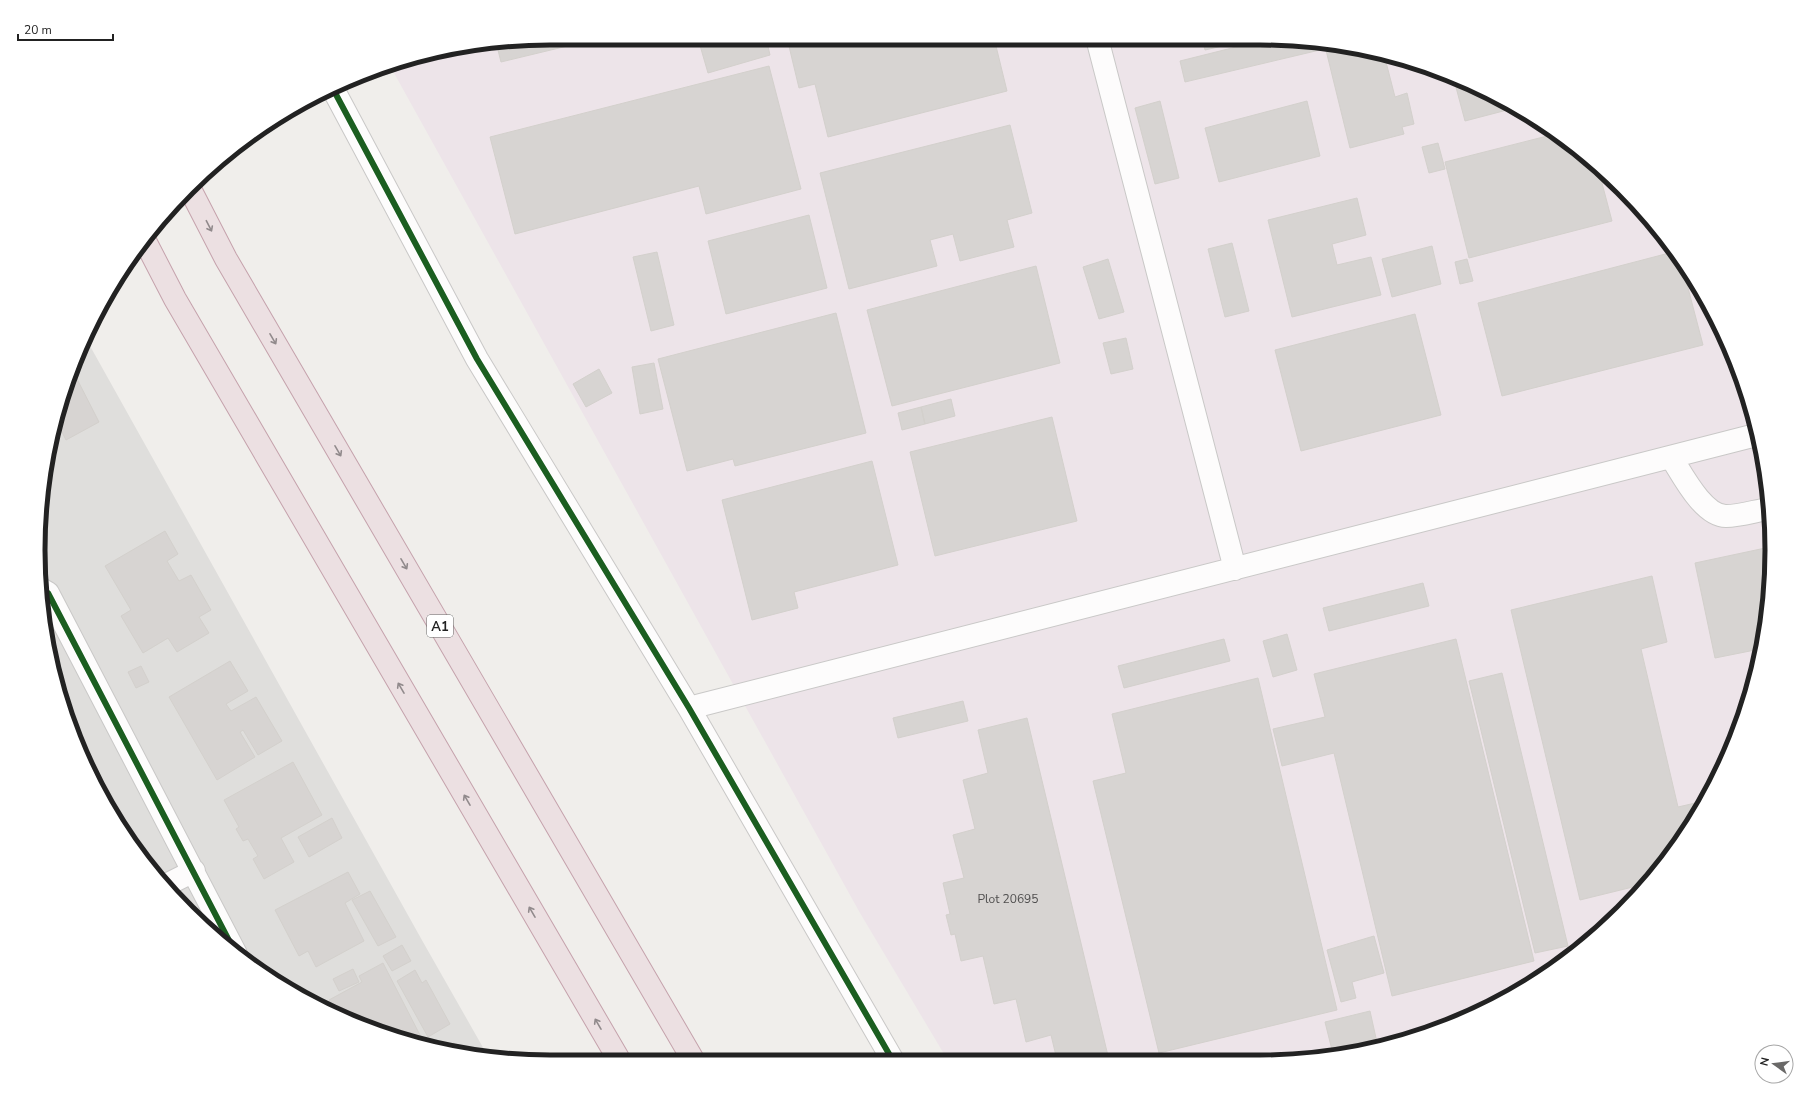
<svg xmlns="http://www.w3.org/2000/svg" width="1810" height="1100" viewBox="0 0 1810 1100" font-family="'Nunito Sans',sans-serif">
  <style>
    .residential { fill: #dfdedc }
    .industrial { fill: #ede4e9 }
    .building { fill: #d7d4d2; stroke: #d3d0cc }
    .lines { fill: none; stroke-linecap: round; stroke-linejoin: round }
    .minor-casing { stroke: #c9c8c7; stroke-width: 24 }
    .highway-casing { stroke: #c5a2ac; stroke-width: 24 }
    .minor { stroke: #fdfcfc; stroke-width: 22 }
    .highway { stroke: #ece0e2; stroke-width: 22 }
    .cycleway-casing { stroke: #fff; stroke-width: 8 }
    .cycleway { stroke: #1b5e20; stroke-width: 6 }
    .oneway { stroke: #918a8c }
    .labels { text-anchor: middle; stroke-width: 3; stroke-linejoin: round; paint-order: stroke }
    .number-label { font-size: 12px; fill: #4f4e4e }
    .shield { fill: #fff; stroke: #646464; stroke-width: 1 }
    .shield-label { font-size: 13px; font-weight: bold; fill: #222 }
    .rim { fill: none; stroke: #222; stroke-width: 5 }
  </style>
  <rect width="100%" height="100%" fill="#f0eeeb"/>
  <path class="residential" d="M85 337 423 942 489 1058 354 1023 239 956 188 912 124 835 65 714 42 617 38 550 42 483 65 386Z"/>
  <path class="industrial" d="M483 42H1327L1456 77 1572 144 1645 212 1703 294 1745 385 1768 483 1771 583 1755 682 1719 776 1666 862 1598 935 1516 994 1393 1044 1294 1061 947 1059 860 913 389 64Z"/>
  <path class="building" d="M496 42H584L501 62Z
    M699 42H767L770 55 708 73Z
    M788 42H995L1007 91 828 137 815 84 799 88Z
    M1203 42H1230L1231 44 1205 50Z
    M1256 42H1322L1324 49 1185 82 1180 61Z
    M1324 42 1385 58 1395 97 1407 93 1414 124 1402 127 1404 134 1350 148Z
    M769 66 801 189 706 214 699 186 515 234 490 137Z
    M1453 76 1456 77 1511 109 1465 121Z
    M1160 101 1179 178 1155 184 1135 108Z
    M1307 101 1320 156 1219 182 1205 128Z
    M1010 125 1032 213 1007 220 1014 247 960 261 953 234 930 240 937 266 849 289 820 173Z
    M1555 134 1572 144 1598 168 1612 221 1469 258 1445 162Z
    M1438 143 1445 169 1429 173 1422 147Z
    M1357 198 1366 235 1332 244 1337 265 1371 257 1381 295 1292 317 1268 220Z
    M809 215 827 288 726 314 708 241Z
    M1232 243 1249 311 1225 317 1208 249Z
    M1432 246 1441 284 1392 297 1382 259Z
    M657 252 674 325 651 331 633 257Z
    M1673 252 1682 265 1703 345 1502 396 1478 303Z
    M1108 259 1124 312 1099 319 1083 267Z
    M1467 259 1473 281 1460 284 1455 262Z
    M1036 266 1060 363 892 406 867 310Z
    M836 313 866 433 735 466 733 459 687 471 658 359Z
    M1415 314 1441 415 1301 451 1275 350Z
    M1126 338 1133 369 1111 374 1103 343Z
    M654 363 663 409 640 414 632 367Z
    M599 369 612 393 586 407 573 384Z
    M76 377 99 422 66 440 57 422 66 382Z
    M951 399 955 416 925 424 921 407Z
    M921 407 925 424 902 430 898 413Z
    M1052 417 1077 521 935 556 910 452Z
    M872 461 898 565 794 592 798 608 752 620 722 500Z
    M165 531 178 554 167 561 179 581 191 575 211 610 199 617 209 633 177 652 168 638 143 653 121 616 131 610 105 566Z
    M1770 547 1771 583 1760 649 1715 658 1695 563Z
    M1652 576 1667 642 1641 649 1678 807 1704 801 1666 862 1645 884 1580 900 1511 610Z
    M1423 583 1429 606 1329 631 1323 608Z
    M1287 634 1297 670 1273 677 1263 641Z
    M1224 639 1230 661 1124 688 1118 666Z
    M1456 639 1534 961 1392 996 1334 753 1282 766 1273 729 1325 717 1314 674Z
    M230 661 248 691 226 704 231 711 256 697 282 741 258 755 243 730 240 732 255 757 217 780 169 697Z
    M141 666 149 682 136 688 128 672Z
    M1502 673 1568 946 1535 953 1469 681Z
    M1258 678 1337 1010 1159 1053 1093 781 1126 773 1112 714Z
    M963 701 968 721 898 738 893 718Z
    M1027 718 1109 1060H1057L1051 1035 1026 1042 1016 999 994 1004 983 956 961 961 955 934 951 935 946 915 950 914 943 883 964 878 953 835 975 829 963 780 988 773 978 730Z
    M293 762 322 815 281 838 294 862 264 879 253 859 258 856 248 839 243 841 236 829 239 827 224 800Z
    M332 818 342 838 309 857 298 837Z
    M348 872 360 894 345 903 364 941 316 967 308 951 299 956 275 910Z
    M370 891 396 937 378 946 352 900Z
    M1374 936 1384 973 1352 982 1356 998 1341 1002 1327 950Z
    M402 945 411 961 392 971 383 956Z
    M383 963 422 1039 419 1040 354 1023 335 1012 329 1000 362 982 359 976Z
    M353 969 359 982 339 991 333 979Z
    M415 970 422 983 426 980 450 1024 428 1037 397 981Z
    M1370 1011 1378 1047 1333 1054 1325 1022Z
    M454 1043 458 1051 445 1047Z"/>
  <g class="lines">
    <defs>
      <path id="minor" d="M1098 42 1235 569
        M332 87 477 359 689 708 892 1059
        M1671 457C1682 474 1703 516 1726 516 1740 516 1755 511 1768 509
        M41 589 48 593 236 954
        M689 708 1756 435
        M166 885 194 871"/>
      <path id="highway" d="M191 191 226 259 692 1058
        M144 239 175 299 618 1058"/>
    </defs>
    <use href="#minor" class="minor-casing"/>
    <use href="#highway" class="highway-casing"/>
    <use href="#minor" class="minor"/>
    <use href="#highway" class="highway"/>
    <defs>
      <path id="cycleway" d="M332 87 477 359 689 708 892 1059
        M41 589 48 593 236 954"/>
    </defs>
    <use href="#cycleway" class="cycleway-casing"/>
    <use href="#cycleway" class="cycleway"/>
  </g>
  <defs><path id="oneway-shaft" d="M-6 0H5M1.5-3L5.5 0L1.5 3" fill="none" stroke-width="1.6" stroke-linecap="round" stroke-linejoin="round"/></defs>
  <g class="oneway">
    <use href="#oneway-shaft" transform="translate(209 226) rotate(63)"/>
    <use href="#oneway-shaft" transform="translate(273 339) rotate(60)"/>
    <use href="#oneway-shaft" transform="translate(338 451) rotate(60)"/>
    <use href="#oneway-shaft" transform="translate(404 564) rotate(60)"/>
    <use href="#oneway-shaft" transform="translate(401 688) rotate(-120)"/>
    <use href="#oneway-shaft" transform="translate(467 800) rotate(-120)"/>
    <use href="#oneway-shaft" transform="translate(532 912) rotate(-120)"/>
    <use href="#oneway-shaft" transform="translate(598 1024) rotate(-120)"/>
  </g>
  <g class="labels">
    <g class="number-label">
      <text x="1008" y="903">Plot 20695</text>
    </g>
    <rect class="shield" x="427" y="615" width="26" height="22" rx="3"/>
    <g class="shield-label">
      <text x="440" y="631">A1</text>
    </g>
  </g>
  <path d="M0 0H1810V1100H0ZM550 45H1260A505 505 0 0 1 1765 550V550A505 505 0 0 1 1260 1055H550A505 505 0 0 1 45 550V550A505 505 0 0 1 550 45Z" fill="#fff" fill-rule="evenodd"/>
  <path class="rim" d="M550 45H1260A505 505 0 0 1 1765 550V550A505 505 0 0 1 1260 1055H550A505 505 0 0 1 45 550V550A505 505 0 0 1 550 45Z"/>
  <g transform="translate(1774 1064) rotate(284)"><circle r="19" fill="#ffffff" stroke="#a7a7a7"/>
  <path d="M0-3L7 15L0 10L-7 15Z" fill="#6a6968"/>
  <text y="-6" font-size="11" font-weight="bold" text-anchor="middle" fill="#222222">N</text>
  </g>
  <path d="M18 34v6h95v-6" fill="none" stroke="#222222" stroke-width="2"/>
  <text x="24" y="34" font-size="12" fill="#222222" stroke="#ffffff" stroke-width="3" paint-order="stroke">20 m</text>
</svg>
